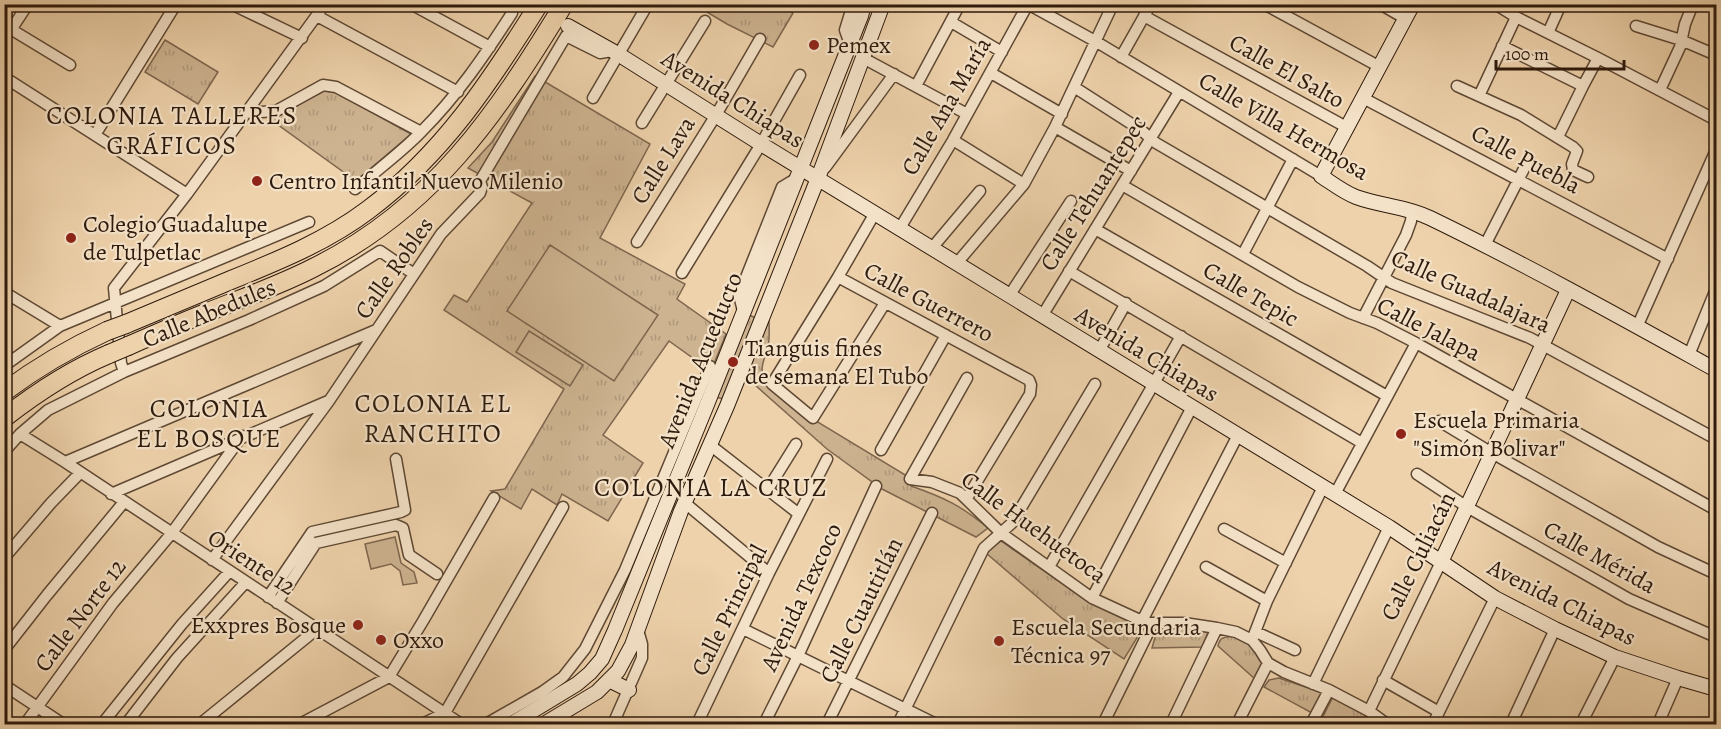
<svg xmlns="http://www.w3.org/2000/svg" width="1721" height="729" viewBox="0 0 1721 729" font-family="Alegreya,serif">
  <style>
    .grass { fill: url(#grass-tufts); stroke: #7e664e; stroke-width: 1.5 }
    .park { fill: #cdb390; stroke: #7e664e; stroke-width: 1.5 }
    .lines { fill: none; stroke-linecap: round; stroke-linejoin: round }
    .street-casing { stroke: #5e4834; stroke-width: 13 }
    .secondary-casing { stroke: #2e1a0c; stroke-width: 16 }
    .highway-casing { stroke: #2e1a0c; stroke-width: 20 }
    .street { stroke: #f4e2c8; stroke-width: 10 }
    .secondary { stroke: #f4e2c8; stroke-width: 14 }
    .highway { stroke: #eed2ab; stroke-width: 18 }
    .highway-bridge-casing { stroke: #2e1a0c; stroke-width: 20; stroke-linecap: butt }
    .highway-bridge { stroke: #eed2ab; stroke-width: 18 }
    .poi-dot { fill: #8f2418; stroke: #f4e2c8; stroke-width: 2 }
    .labels { text-anchor: middle; stroke-width: 4.5; stroke-linejoin: round; paint-order: stroke }
    .poi-label { font-size: 24px; fill: #2e1a0c; stroke: #f4e2c8; text-anchor: start }
    .street-label { font-size: 24px; fill: #2e1a0c; stroke: #f4e2c8 }
    .neighbourhood-label { font-size: 26px; letter-spacing: 1.5px; fill: #2e1a0c; stroke: #f4e2c8 }
  </style>
  <defs>
    <pattern id="grass-tufts" width="24" height="20" patternUnits="userSpaceOnUse" patternTransform="scale(1.5)"><rect width="24" height="20" fill="#cdb390"/><path d="M3 7l-1-3M5 7V3M7 7l1-3M15 17l-1-3M17 17v-4M19 17l1-3" fill="none" stroke="#b0997b"/></pattern>
  </defs>
  <rect width="100%" height="100%" fill="#eed2ab"/>
  <filter id="stains"><feTurbulence type="fractalNoise" baseFrequency=".00333" numOctaves="4"/><feColorMatrix values="0 0 0 0 .2 0 0 0 0 .09 0 0 0 0 .02 0 0 0 .5 -.17"/></filter>
  <radialGradient id="worn" r=".72"><stop offset=".6" stop-color="#630" stop-opacity="0"/><stop offset="1" stop-color="#630" stop-opacity=".3"/></radialGradient>
  <path class="grass" d="M695 5H777L793 13 773 47 727 24Z
    M165 40 218 72 198 104 145 72Z
    M535 76 650 144 600 238 685 284 677 299 726 334 711 371 669 341 603 435 643 463 608 521 562 494 557 505 532 489 521 509 491 491 505 489 564 389 444 310 454 295 467 302 532 203 468 168 492 142Z
    M324 91 335 92 411 134 356 181 270 119Z
    M749 315 756 318 723 399 716 397Z
    M769 320C769 328 770 338 768 346 765 360 759 365 764 381L806 415 907 476 911 486C943 497 962 506 988 528L976 537 882 489 827 449 746 377Z
    M1001 541 1089 602 1143 628 1124 659 1063 619 986 553Z
    M1165 627 1209 630 1202 647 1152 648 1156 634Z
    M1233 636 1251 644 1262 663 1255 679 1218 646C1220 637 1224 637 1233 636Z
    M1279 678 1323 693 1312 713 1264 687 1269 680Z
    M1333 697 1363 712 1378 723 1377 724H1333L1322 718Z"/>
  <path class="park" d="M550 245 658 315 614 381 507 311Z
    M529 331 583 365 570 386 516 352Z
    M395 537 401 563 414 572 417 583 403 585 400 571 391 564 371 569 365 544Z"/>
  <g class="lines">
    <defs>
      <path id="street" d="M231 4 302 38
        M411 4 490 47
        M1264 4 1380 67
        M1380 4 1406 19
        M1495 4 1516 17 1598 58 1716 120
        M317 16 458 92
        M1144 16 1348 128
        M951 22 1002 52
        M4 25 70 65
        M1636 26 1681 40 1716 55
        M11 30 28 4
        M1548 33 1561 4
        M850 44 845 30 853 4
        M1502 46 1583 86
        M1121 57 1151 4
        M863 58 967 114
        M991 73 1062 114
        M4 77 187 194
        M916 86 960 4
        M1457 86 1521 115 1573 147 1577 151 1572 164 1573 170 1588 177
        M1074 87 1141 130 1156 143 1367 266 1392 283 1530 338 1716 439
        M1660 90 1680 47 1685 24 1693 4
        M1479 96 1516 17
        M593 98 648 4
        M1363 98 1668 259
        M245 113 276 111 323 85 336 87 421 132
        M642 123 705 21
        M1055 127 1131 171
        M95 135 176 4
        M1558 137 1583 86 1598 58
        M953 140 1024 184
        M825 168 894 74
        M1122 185 1298 287 1350 313 1377 323 1416 343 1716 510
        M355 189C377 170 402 152 422 131 457 96 485 55 512 13V8L511 4
        M875 213 838 277 772 384 813 418 885 303
        M900 228 953 140 1028 4 1095 41 1321 176
        M1095 229 1387 396
        M637 242 716 115 760 39
        M1485 245 1529 159
        M932 248 980 191
        M1243 254 1293 159
        M957 263 1024 184 1055 127 1113 4
        M1069 271 1362 443
        M682 273 761 144 800 75
        M838 277 1029 380 1031 385 1030 394 967 498
        M4 292 60 326
        M1009 296 1071 201
        M743 311 739 295 782 187 797 178
        M1042 316 1179 92
        M1363 318 1406 235 1411 221 1412 210
        M1637 327 1716 150
        M1099 351 1126 303
        M1689 355 1716 289
        M4 366 60 326 309 222
        M124 372 121 363 114 288 187 194 325 4
        M967 378 910 479 932 482 960 493 1001 533 1092 598 1142 621 1153 623H1184L1217 628 1236 632 1252 640 1260 650 1268 663 1284 672 1329 690 1369 711 1387 724
        M1439 421 1492 453 1658 547 1716 574
        M20 434 65 462 461 724
        M710 445 799 514
        M881 450 946 335
        M4 452 20 434 48 410 124 372 249 320 324 286 380 251 414 274
        M65 462 376 330
        M1417 474 1467 507 1629 599 1716 637
        M768 489 796 444
        M111 494 328 401
        M1335 494 1416 343
        M685 503 769 573
        M1224 529 1286 563
        M4 558 51 503 80 473
        M212 560 329 401 441 234 480 193 482 187 480 181 566 36 600 53 612 51
        M1049 567 1181 336
        M1206 567 1267 601
        M268 597 312 532 401 512 405 510 396 459
        M1092 598 1192 407
        M277 603 316 543 396 525 403 528 409 555 437 574
        M1142 621 1238 435
        M743 629 936 724
        M1256 632 1295 650
        M1252 640 1267 601 1323 487
        M4 650 47 595 124 502
        M1383 680 1439 712
        M1313 684 1389 527
        M4 685 63 724
        M1369 711 1441 562
        M25 724 113 603 171 534 242 436
        M102 724 182 624 229 572
        M126 724 177 658 246 582
        M200 724 317 629
        M300 724 389 677 423 621 494 498
        M422 724 445 713 563 507
        M486 724 542 692 563 677 585 649 625 570 710 366
        M613 724 642 658V644L638 630
        M697 724 769 573 827 459
        M764 724 798 656 876 486
        M827 724 932 513
        M898 724 984 548 1012 523 1095 384
        M1103 724 1153 623
        M1171 724 1217 628
        M1237 724 1268 663
        M1311 724 1329 690
        M1433 724 1495 598
        M1511 724 1555 629
        M1581 724 1615 657
        M1658 724 1678 678"/>
      <path id="secondary" d="M1413 4 1321 176C1332 183 1343 192 1356 197 1380 206 1406 206 1430 218 1527 265 1622 318 1716 370
        M568 26 618 54 761 144 1389 527 1495 598 1555 629 1615 657 1678 678 1716 689
        M1441 562 1568 290
        M609 680 629 690
        M511 724 577 684 590 673 602 659 615 630 708 402 861 16 864 4
        M544 724 597 692 618 671 632 645 681 511 727 406 818 178 883 4"/>
      <path id="highway" d="M126 324C161 309 196 295 231 280 278 261 327 241 368 210 443 154 490 82 539 4
        M128 346C153 335 178 324 203 314 240 299 278 286 313 268 433 209 496 115 564 4
        M4 392C36 368 70 348 107 331
        M4 418C36 393 71 370 109 354"/>
    </defs>
    <use href="#street" class="street-casing"/>
    <use href="#secondary" class="secondary-casing"/>
    <use href="#highway" class="highway-casing"/>
    <use href="#street" class="street"/>
    <use href="#secondary" class="secondary"/>
    <use href="#highway" class="highway"/>
    <defs>
      <path id="highway-bridge" d="M107 331 126 324
        M109 354 128 346"/>
    </defs>
    <use href="#highway-bridge" class="highway-bridge-casing"/>
    <use href="#highway-bridge" class="highway-bridge"/>
  </g>
  <g class="poi-dot">
    <circle cx="814" cy="45" r="6"/>
    <circle cx="257" cy="181" r="6"/>
    <circle cx="71" cy="238" r="6"/>
    <circle cx="733" cy="362" r="6"/>
    <circle cx="1401" cy="434" r="6"/>
    <circle cx="358" cy="625" r="6"/>
    <circle cx="381" cy="640" r="6"/>
    <circle cx="999" cy="641" r="6"/>
  </g>
  <g class="labels">
    <g class="poi-label">
      <text x="826" y="53">Pemex</text>
      <text x="269" y="189">Centro Infantil Nuevo Milenio</text>
      <text x="83" y="232">Colegio Guadalupe<tspan x="83" dy="28">de Tulpetlac</tspan></text>
      <text x="745" y="356">Tianguis fines<tspan x="745" dy="28">de semana El Tubo</tspan></text>
      <text x="1413" y="428">Escuela Primaria<tspan x="1413" dy="28">"Simón Bolivar"</tspan></text>
      <text x="346" y="633" text-anchor="end">Exxpres Bosque</text>
      <text x="1011" y="635">Escuela Secundaria<tspan x="1011" dy="28">Técnica 97</tspan></text>
      <text x="393" y="648">Oxxo</text>
    </g>
    <g class="street-label">
      <text transform="translate(1287 71) rotate(29)" y="8">Calle El Salto</text>
      <text transform="translate(733 99) rotate(32)" y="8">Avenida Chiapas</text>
      <text transform="translate(946 106) rotate(-60)" y="8">Calle Ana María</text>
      <text transform="translate(1284 126) rotate(30)" y="8">Calle Villa Hermosa</text>
      <text transform="translate(1526 159) rotate(28)" y="8">Calle Puebla</text>
      <text transform="translate(663 160) rotate(-58)" y="8">Calle Lava</text>
      <text transform="translate(1093 193) rotate(-58)" y="8">Calle Tehuantepec</text>
      <text transform="translate(394 268) rotate(-55)" y="8">Calle Robles</text>
      <text transform="translate(1471 291) rotate(24)" y="8">Calle Guadalajara</text>
      <text transform="translate(1251 294) rotate(30)" y="8">Calle Tepic</text>
      <text transform="translate(929 302) rotate(28)" y="8">Calle Guerrero</text>
      <text transform="translate(209 313) rotate(-23)" y="8">Calle Abedules</text>
      <text transform="translate(1429 329) rotate(27)" y="8">Calle Jalapa</text>
      <text transform="translate(1147 354) rotate(31)" y="8">Avenida Chiapas</text>
      <text transform="translate(700 360) rotate(-68)" y="8">Avenida Acueducto</text>
      <text transform="translate(1034 527) rotate(36)" y="8">Calle Huehuetoca</text>
      <text transform="translate(1418 556) rotate(-64)" y="8">Calle Culiacán</text>
      <text transform="translate(1600 557) rotate(29)" y="8">Calle Mérida</text>
      <text transform="translate(252 562) rotate(33)" y="8">Oriente 12</text>
      <text transform="translate(801 597) rotate(-65)" y="8">Avenida Texcoco</text>
      <text transform="translate(1562 602) rotate(27)" y="8">Avenida Chiapas</text>
      <text transform="translate(729 610) rotate(-64)" y="8">Calle Principal</text>
      <text transform="translate(861 610) rotate(-64)" y="8">Calle Cuautitlán</text>
      <text transform="translate(80 615) rotate(-53)" y="8">Calle Norte 12</text>
    </g>
    <g class="neighbourhood-label">
      <text x="172" y="124">COLONIA TALLERES<tspan x="172" dy="30">GRÁFICOS</tspan></text>
      <text x="433" y="412">COLONIA EL<tspan x="433" dy="30">RANCHITO</tspan></text>
      <text x="209" y="417">COLONIA<tspan x="209" dy="30">EL BOSQUE</tspan></text>
      <text x="711" y="496">COLONIA LA CRUZ</text>
    </g>
  </g>
  <rect width="1721" height="729" fill="none" stroke="#eed2ab" stroke-width="24"/>
  <rect x="6" y="6" width="1709" height="717" fill="none" stroke="#2e1a0c" stroke-width="3"/>
  <rect x="12" y="12" width="1697" height="705" fill="none" stroke="#2e1a0c" stroke-width="1.5"/>
  <path d="M1496 60v9h128v-9" fill="none" stroke="#2e1a0c" stroke-width="3"/>
  <text x="1505" y="60" font-size="18" fill="#2e1a0c" stroke="#f4e2c8" stroke-width="4.5" paint-order="stroke">100 m</text>
  <rect width="100%" height="100%" filter="url(#stains)"/>
  <rect width="100%" height="100%" fill="url(#worn)"/>
</svg>
